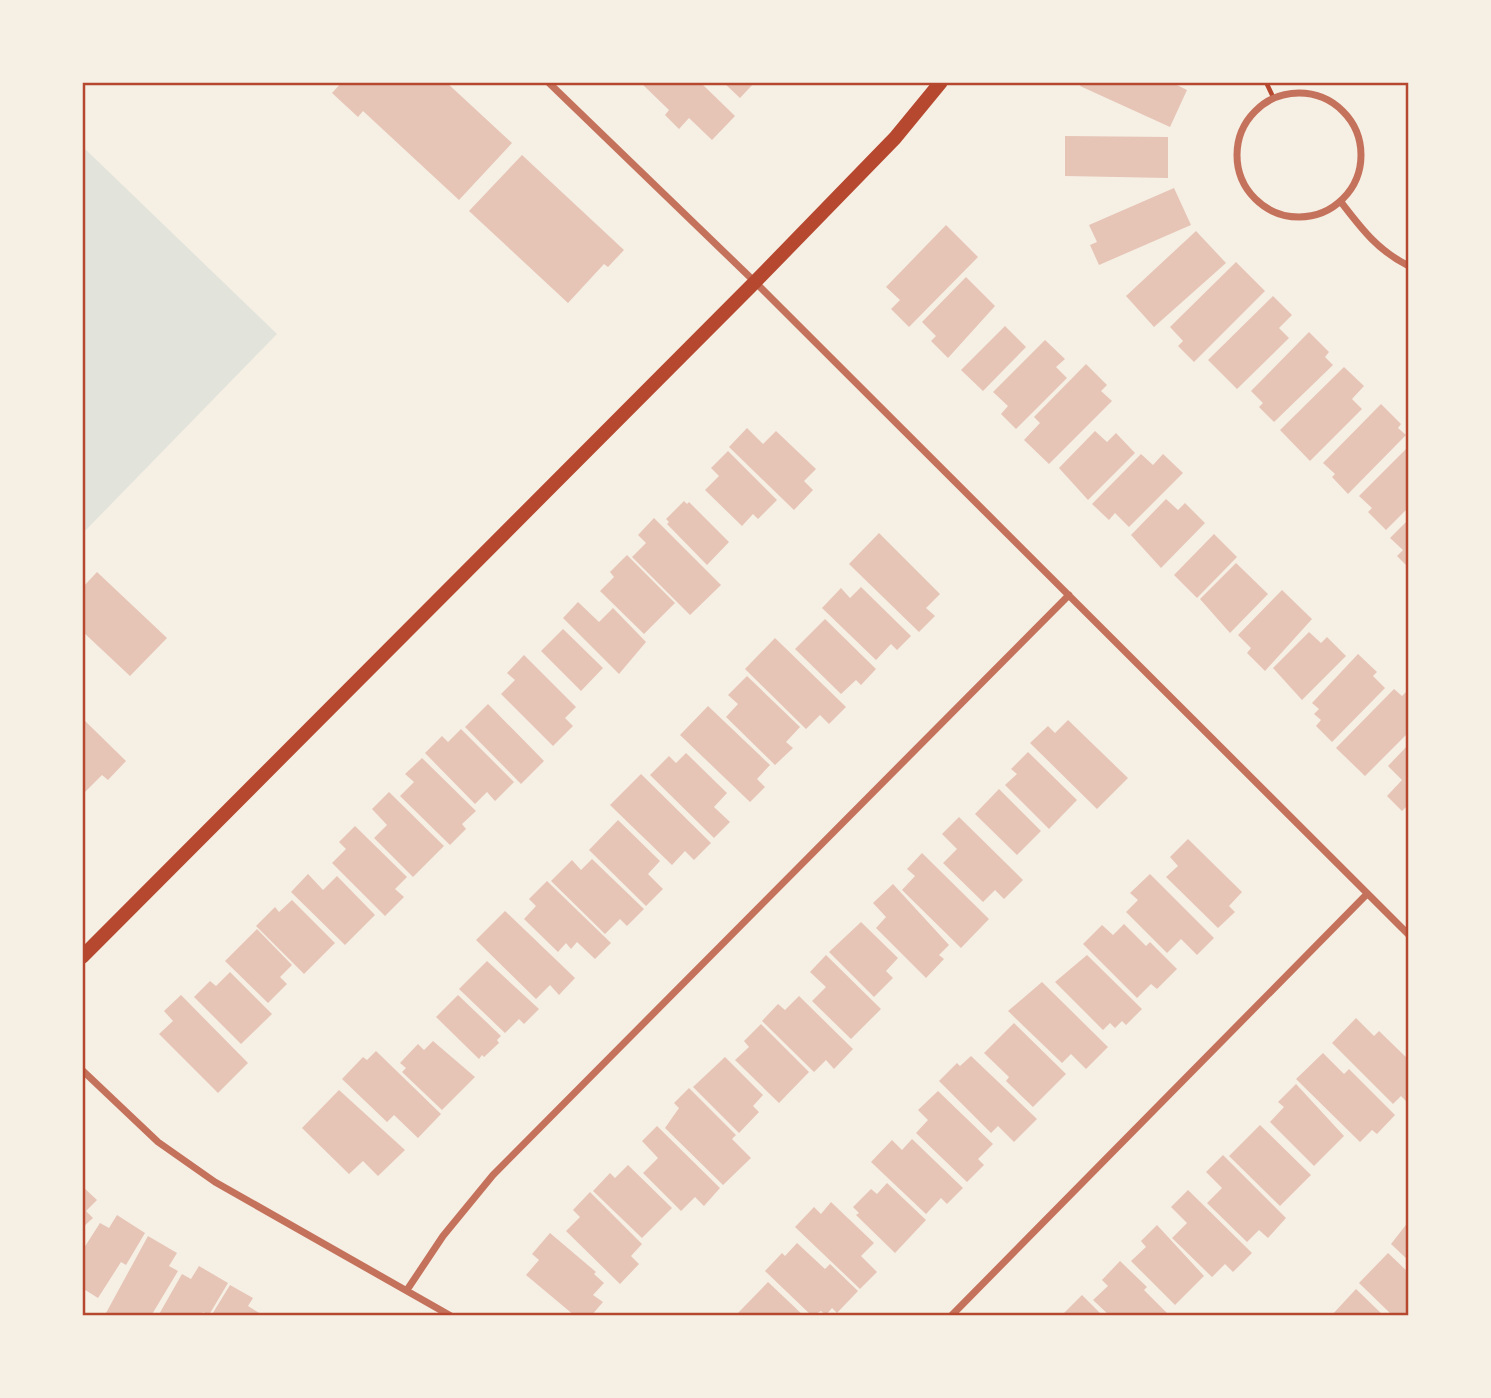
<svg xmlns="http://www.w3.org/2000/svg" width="1491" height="1398" viewBox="0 0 1491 1398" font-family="Signika,sans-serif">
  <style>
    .green { fill: #e2e4dc }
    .building { fill: #e6c5b7 }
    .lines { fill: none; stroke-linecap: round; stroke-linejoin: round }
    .path { stroke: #b5482f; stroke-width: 4.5 }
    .minor { stroke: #c5725c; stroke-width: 7 }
    .secondary { stroke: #b5482f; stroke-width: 14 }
    .neatline { fill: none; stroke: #b5482f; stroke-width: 2.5 }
  </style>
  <rect width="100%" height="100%" fill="#f6efe4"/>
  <path class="green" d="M82 146 277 334 82 534Z"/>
  <path class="building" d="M342 82H446L512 143 459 200 363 111 358 117 332 93Z
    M640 82H700L735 116 712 140 689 118 679 129 665 115 669 110Z
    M723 82H755L740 98Z
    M1082 82H1171L1187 90 1170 127 1080 86Z
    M1065 136 1168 137V178L1065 176Z
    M522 155 624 250 608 267 604 264 568 303 469 211Z
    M1174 188 1191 225 1099 265 1090 245 1097 242 1089 225Z
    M946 225 978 257 909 327 891 309 900 300 886 287Z
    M1196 231 1226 263 1154 327 1126 296Z
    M1236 262 1265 291 1194 362 1178 346 1183 341 1170 327Z
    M966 277 995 306 948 358 931 341 936 336 922 322Z
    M1273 296 1292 315 1279 328 1289 338 1237 389 1208 360Z
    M1005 326 1026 347 983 391 961 370Z
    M1309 332 1329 352 1325 357 1333 365 1274 422 1259 407 1263 403 1251 391Z
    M1045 340 1065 359 1056 367 1067 378 1016 429 1001 414 1008 406 993 392Z
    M1086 364 1107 385 1101 391 1112 401 1049 464 1024 440 1040 423 1034 417Z
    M1344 367 1364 386 1352 399 1362 409 1310 461 1280 430Z
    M1381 404 1401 424 1398 428 1406 435 1348 494 1332 477 1335 474 1323 463Z
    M747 428 763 444 776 431 816 469 804 481 813 490 794 510 729 447Z
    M1095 431 1107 442 1116 433 1135 453 1088 500 1059 468Z
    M1409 446V507L1386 530 1368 512 1372 508 1359 496Z
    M728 451 777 500 758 519 753 514 742 526 705 490 719 476 711 468Z
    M1141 454 1153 465 1163 454 1183 473 1129 527 1115 513 1109 520 1092 504Z
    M1166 499 1178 510 1185 503 1205 523 1161 568 1131 535Z
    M684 501 687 504 689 502 729 542 707 565 667 524 669 522 666 519Z
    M654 518 721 585 690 615 632 557 646 543 638 535Z
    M1409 519V568L1397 556 1403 550 1390 538Z
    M879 533 940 594 926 608 935 616 919 632 849 564Z
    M1214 534 1237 557 1197 598 1174 575Z
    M627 555 675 603 644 634 600 591 614 577 610 572Z
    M1236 563 1268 594 1230 633 1200 599Z
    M97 572 167 638 130 676 82 631V588Z
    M861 587 911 636 897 650 891 644 876 660 822 608 841 588 850 598Z
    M1282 590 1312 619 1265 671 1247 653 1251 648 1238 635Z
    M578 602 599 622 613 608 646 642 619 674 563 618Z
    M825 619 876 669 861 685 856 680 841 694 795 649Z
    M563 629 603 668 581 691 541 651Z
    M1309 632 1321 643 1327 637 1346 656 1302 700 1273 668Z
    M775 638 846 707 829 724 820 715 806 729 745 669Z
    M1358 654 1377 672 1373 676 1385 688 1332 742 1316 726 1321 720 1314 714 1319 709 1312 703Z
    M524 655 576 707 565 718 573 726 553 746 501 694 515 680 507 673Z
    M747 676 800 727 786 742 793 748 775 765 726 717 738 704 728 695Z
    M1394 689 1402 696 1409 689V732L1365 776 1336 748Z
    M488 704 544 761 521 784 465 727Z
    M708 706 770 765 757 779 765 787 750 802 680 735Z
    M82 718 126 761 108 780 102 775 82 795Z
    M1068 720 1128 778 1097 809 1030 743 1048 726 1055 733Z
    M461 729 514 782 495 801 487 792 475 804 425 753 442 736 448 742Z
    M1409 744V804L1402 811 1387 796 1402 780 1388 766Z
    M1028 752 1077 800 1049 829 1005 785 1017 774 1011 769Z
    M686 753 727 793 714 807 730 822 714 838 650 775 669 756 676 763Z
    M422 758 476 811 462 824 466 829 450 845 400 796 414 782 405 774Z
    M641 774 711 843 694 860 685 851 672 865 610 805Z
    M999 789 1041 831 1017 855 975 814Z
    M389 792 444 846 413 877 374 838 387 825 372 809Z
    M959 817 1023 880 1004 899 995 890 983 902 943 863 957 849 942 834Z
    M618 820 660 861 648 874 663 889 646 906 589 850Z
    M355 826 407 877 395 889 404 897 385 916 332 863 346 849 339 842Z
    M1188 839 1242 892 1229 906 1235 912 1218 928 1166 877 1178 866 1170 857Z
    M922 853 989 919 961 948 902 890 915 876 907 869Z
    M592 859 644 909 627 926 620 919 605 934 551 881 572 860 581 870Z
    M308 874 323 890 337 876 375 915 345 945 291 892Z
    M1150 874 1214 938 1197 955 1181 939 1167 953 1126 912 1138 900 1130 893Z
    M547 881 611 943 595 959 577 942 571 949 566 943 558 952 524 919 536 906 529 899Z
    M893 884 949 945 939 955 944 959 926 978 876 928 886 917 873 903Z
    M292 900 335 943 304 974 256 926 275 907 279 912Z
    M505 911 575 978 559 995 550 985 536 999 476 940Z
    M861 922 898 958 886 971 893 978 874 997 829 952Z
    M1124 924 1146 946 1150 942 1177 969 1157 989 1151 984 1137 998 1083 944 1102 925 1113 935Z
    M257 929 292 965 280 977 287 984 268 1003 225 961Z
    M826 955 881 1009 851 1039 812 1001 826 987 810 972Z
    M1087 955 1142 1009 1126 1025 1122 1021 1115 1028 1110 1023 1103 1030 1055 982Z
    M487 961 539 1009 524 1024 519 1019 505 1033 459 989Z
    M230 972 272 1014 241 1044 194 997 210 981 216 986Z
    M1042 982 1108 1047 1086 1069 1071 1054 1062 1063 1008 1011Z
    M181 995 248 1063 218 1093 159 1034 173 1021 164 1011Z
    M458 995 501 1036 497 1040 499 1043 484 1057 482 1055 479 1059 436 1017Z
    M799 996 853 1049 834 1069 826 1060 814 1072 762 1021 778 1004 785 1010Z
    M1356 1018 1374 1036 1379 1031 1409 1060 1407 1102 1401 1096 1393 1104 1332 1043Z
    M1014 1023 1066 1074 1033 1107 1006 1081 1009 1077 984 1053Z
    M761 1024 809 1072 779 1103 735 1060 749 1047 744 1041Z
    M433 1041 475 1077 442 1110 402 1072 406 1068 400 1063 418 1044 424 1050Z
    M376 1051 441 1114 418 1138 394 1115 387 1122 342 1079 363 1057 367 1060Z
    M1323 1053 1344 1074 1349 1069 1395 1115 1377 1134 1372 1130 1360 1142 1296 1079Z
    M971 1056 1037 1119 1014 1142 998 1126 991 1133 939 1081 957 1063 960 1066Z
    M725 1057 763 1095 753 1106 759 1112 739 1133 693 1087Z
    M1296 1084 1344 1136 1314 1166 1270 1122 1284 1107 1278 1102Z
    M689 1088 736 1135 732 1139 751 1158 723 1185 665 1128 679 1108 674 1103Z
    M339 1090 405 1150 378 1176 363 1161 349 1174 302 1128Z
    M938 1091 993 1144 978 1159 984 1165 967 1182 916 1133 928 1120 918 1110Z
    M1260 1125 1311 1175 1280 1206 1229 1156Z
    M657 1126 720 1188 704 1206 695 1197 681 1211 643 1173 658 1158 642 1141Z
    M912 1139 963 1188 947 1204 941 1198 926 1214 871 1162 892 1140 902 1150Z
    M1223 1155 1286 1218 1268 1238 1259 1230 1247 1242 1207 1203 1222 1188 1206 1172Z
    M628 1165 672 1208 642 1238 593 1191 610 1173 615 1178Z
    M887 1183 926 1220 895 1253 856 1215 859 1213 853 1207 871 1189 877 1194Z
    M82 1186 97 1200 86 1211 93 1218 82 1228Z
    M1188 1190 1252 1253 1233 1272 1225 1264 1212 1277 1172 1238 1187 1223 1171 1207Z
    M590 1192 642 1244 631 1256 639 1264 620 1284 566 1231 580 1217 573 1210Z
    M831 1202 874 1243 861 1256 877 1272 860 1289 795 1227 814 1207 821 1214Z
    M117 1215 145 1233 126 1265 121 1262 98 1298 82 1288V1251L100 1223 109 1228Z
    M1409 1221V1261L1391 1244Z
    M1157 1225 1204 1276 1175 1305 1131 1261 1146 1247 1141 1241Z
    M550 1233 596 1272 594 1274 604 1283 593 1295 603 1302 591 1316H575L526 1275 539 1260 532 1254Z
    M148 1236 177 1253 169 1266 178 1271 151 1316H110L106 1313Z
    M797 1243 825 1269 830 1264 858 1291 837 1313 832 1308 826 1315 821 1311 812 1316 765 1271 782 1253 785 1256Z
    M1388 1253 1409 1273V1316H1393L1359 1283Z
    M1120 1261 1147 1287 1144 1290 1167 1313 1164 1316H1110L1093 1300 1108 1286 1102 1280Z
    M199 1266 228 1283 209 1315 203 1312 200 1316H158L182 1274 191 1279Z
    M768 1282 804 1316H742L738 1313Z
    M230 1285 253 1298 248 1306 264 1316H211Z
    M1356 1289 1384 1316H1331Z
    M1082 1295 1103 1316H1061Z"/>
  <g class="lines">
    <path class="path" d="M1266 82 1274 99"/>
    <path class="minor" d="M548 82 755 282 1409 935
      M1237 155a62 62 0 1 1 124 0a62 62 0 1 1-124 0Z
      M1341 202C1361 228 1378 251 1409 266
      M82 1070 158 1142 215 1182 451 1316
      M407 1290 443 1236 493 1175 1069 595
      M951 1316 1367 894"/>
    <path class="secondary" d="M82 957 755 282 895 138 941 82"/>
  </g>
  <rect width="1491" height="1398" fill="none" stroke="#f6efe4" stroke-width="168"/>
  <rect x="84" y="84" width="1323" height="1230" class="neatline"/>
</svg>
